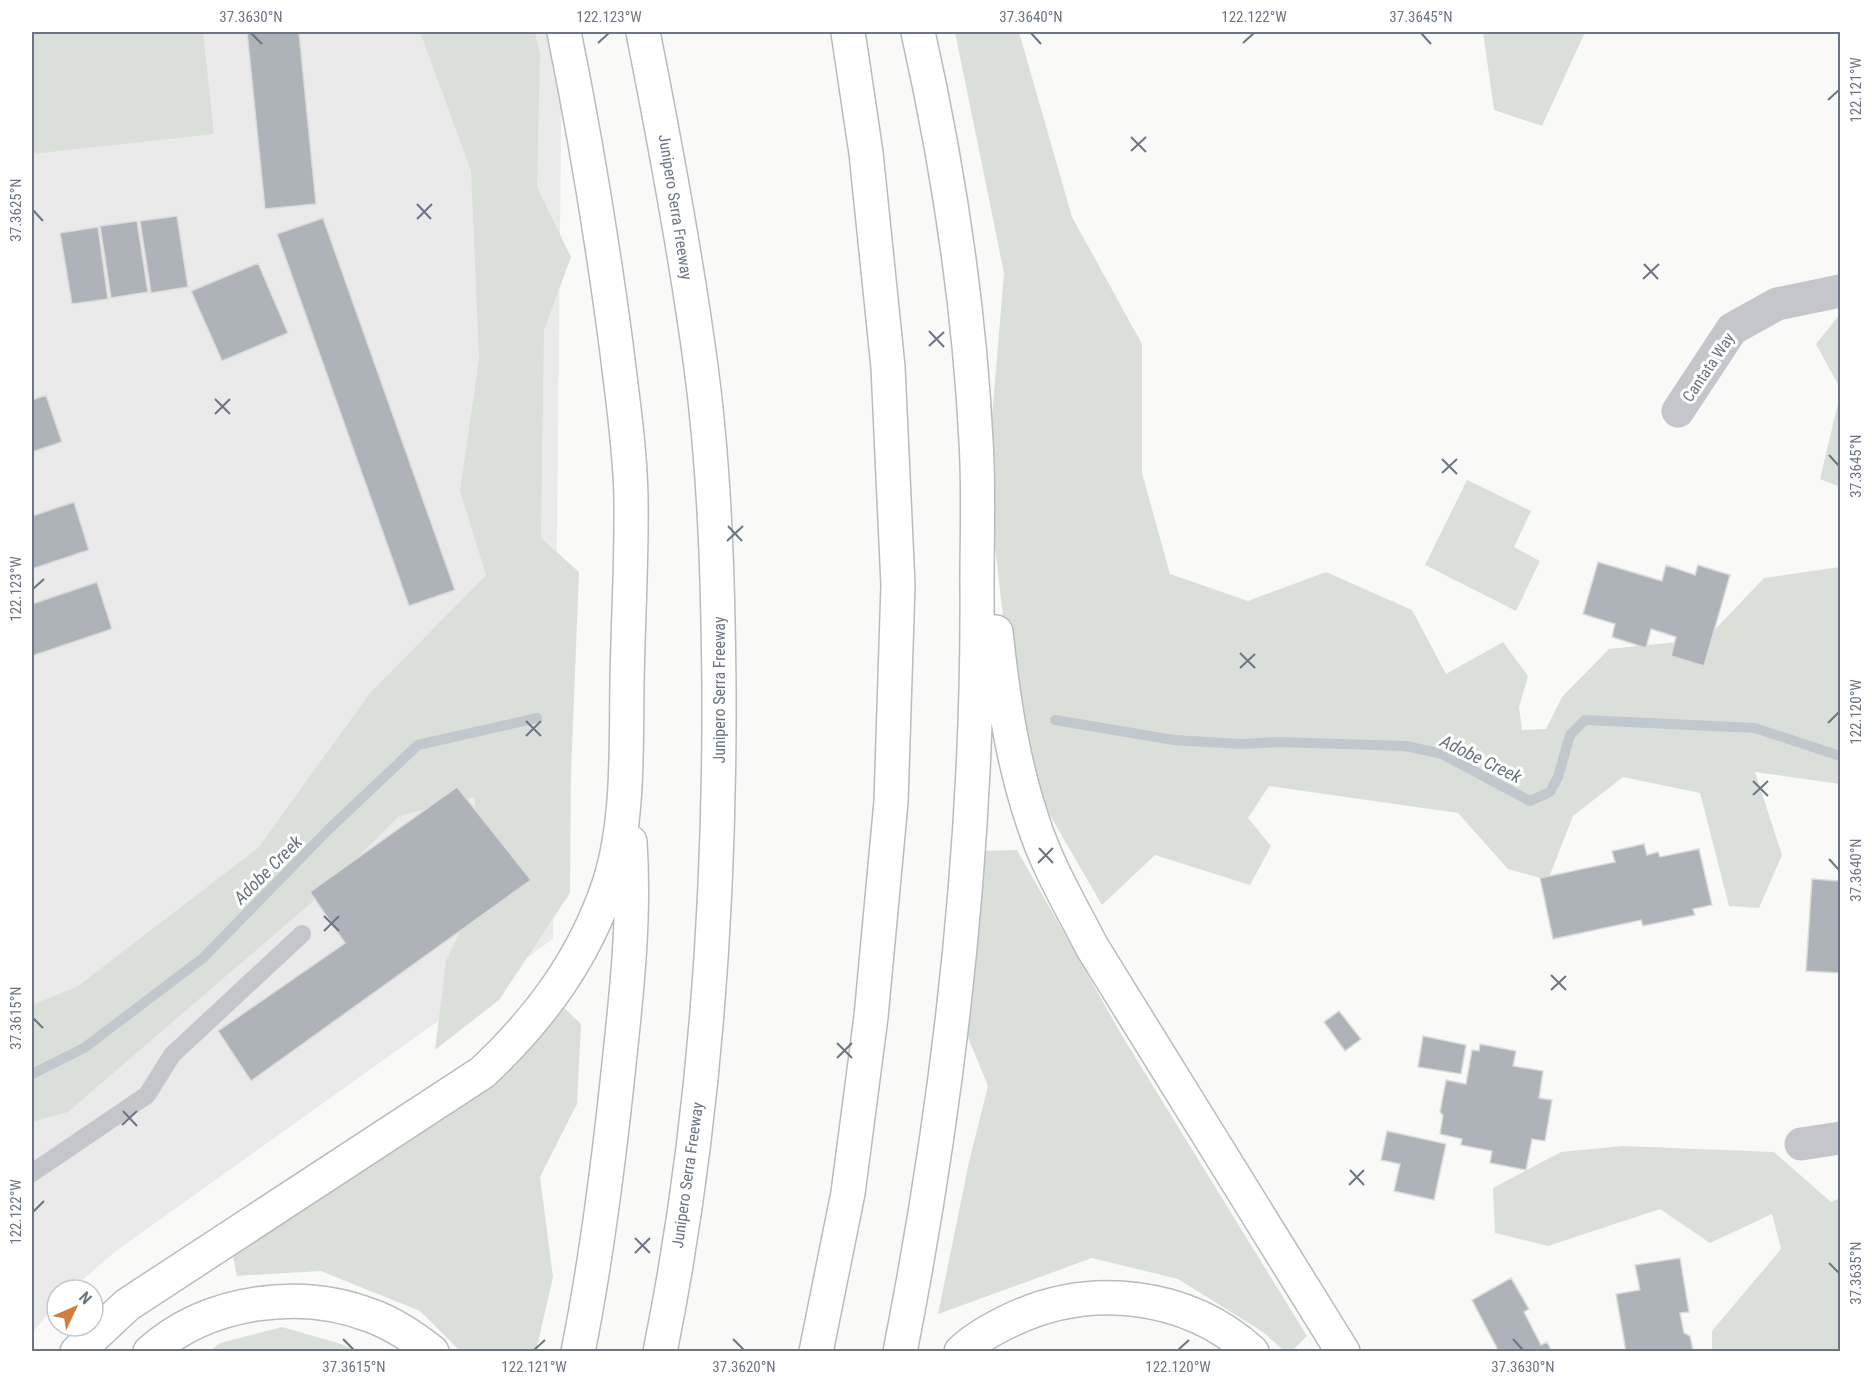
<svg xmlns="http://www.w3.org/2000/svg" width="1872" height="1383" viewBox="0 0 1872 1383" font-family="'Roboto Condensed',sans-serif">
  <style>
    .built { fill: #eaeaeb }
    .green { fill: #dae0d9 }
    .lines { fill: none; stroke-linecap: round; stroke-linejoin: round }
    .stream { stroke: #c0c7cd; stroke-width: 10 }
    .building { fill: #aeb2b9; stroke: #dbdbda; stroke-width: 1.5 }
    .highway-casing { stroke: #b9bbbf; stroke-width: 36 }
    .lane { stroke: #c4c6cb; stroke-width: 18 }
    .street { stroke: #c4c6cb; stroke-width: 33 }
    .highway { stroke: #fff; stroke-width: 33 }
    .ticks { fill: none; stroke: #6c7585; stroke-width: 2 }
    .labels { text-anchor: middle; stroke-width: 6; stroke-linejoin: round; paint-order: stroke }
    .street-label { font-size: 16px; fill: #6c7585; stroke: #fff }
    .water-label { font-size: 18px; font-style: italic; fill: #677580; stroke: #fff }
    .neatline { fill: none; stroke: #6c7585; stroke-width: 2 }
    .ticks-label { font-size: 15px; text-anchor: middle; fill: #6c7585 }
  </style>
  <rect width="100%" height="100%" fill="#f9f9f8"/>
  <path class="built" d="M32 32H562L553 939 116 1251 71 1290H57V1303L32 1333Z"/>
  <path class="green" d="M32 32H203L214 134 32 154Z
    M420 32H535L540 54 537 187 571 257 544 330 541 538 579 572 571 773 570 893 499 1000 435 1050 446 961 485 880 474 797 399 816 318 897 68 1112 32 1122V1005L78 986 258 848 370 693 486 575 460 491 479 359 471 171Z
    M955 32H1019L1072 217 1142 344V473L1170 574 1248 601 1326 572 1412 610 1446 674 1503 642 1528 676 1519 707 1522 730 1546 729 1562 697 1609 649 1706 639 1764 578 1840 567V784L1755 772 1782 855 1759 908 1729 906 1700 793 1623 777 1573 816 1548 880 1508 869 1458 813 1269 786 1248 818 1271 846 1250 885 1155 855 1102 905 1032 784 1005 634 987 476 1004 273Z
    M1483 32H1585L1542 126 1494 110Z
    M1840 314V388L1816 344Z
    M1840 395V487L1820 479Z
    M1467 480 1531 511 1514 547 1540 561 1516 611 1425 565Z
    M1017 850 1124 1039 1307 1336 1292 1351H1284L1263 1332 1178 1279 1092 1258 938 1314 969 1162 988 1086 962 1023 982 851Z
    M557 1001 581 1024 577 1104 540 1177 553 1277 536 1351H460L420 1311 321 1271 237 1276 233 1257 259 1230Z
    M1622 1146 1774 1152 1831 1202 1840 1198V1351H1712V1331L1781 1249 1772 1214 1710 1243 1660 1209 1548 1246 1495 1233 1493 1188 1561 1152Z
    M282 1327 338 1343 359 1351H210L220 1343Z"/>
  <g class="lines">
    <path class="stream" d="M1055 720 1174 740 1241 744 1279 742 1406 746 1442 754 1530 801 1550 792 1558 777 1570 735 1585 720 1755 728 1840 756
      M32 1074 84 1048 203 958 329 829 418 745 537 718"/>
  </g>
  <path class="building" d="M247 32H299L316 204 265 209Z
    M177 216 188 287 151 293 140 221Z
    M323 218 455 590 409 606 277 234Z
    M137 221 148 292 111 298 100 226Z
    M98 227 108 299 72 304 60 233Z
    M258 263 288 333 222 361 191 291Z
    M46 395 62 442 32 452V400Z
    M74 502 89 550 32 569V516Z
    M1598 562 1662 581 1666 565 1695 575 1698 565 1730 575 1704 666 1671 656 1676 637 1651 629 1646 648 1612 637 1615 624 1583 614Z
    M97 582 112 629 32 656V604Z
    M457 787 531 880 251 1081 218 1031 345 943 310 892Z
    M1644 844 1647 855 1658 852 1660 857 1699 849 1712 905 1693 909 1695 915 1643 926 1641 920 1553 939 1540 878 1615 862 1612 851Z
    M1812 879 1840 881V973L1806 971Z
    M1339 1011 1361 1039 1345 1051 1324 1022Z
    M1423 1036 1466 1045 1461 1074 1418 1067Z
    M1480 1044 1516 1051 1513 1066 1543 1071 1539 1098 1552 1100 1545 1141 1532 1139 1526 1170 1490 1163 1492 1151 1461 1145 1462 1139 1440 1134 1443 1115 1440 1112 1446 1080 1466 1084 1472 1050 1479 1051Z
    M1387 1131 1446 1144 1434 1200 1394 1191 1400 1164 1381 1160Z
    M1680 1258 1689 1312 1680 1313 1684 1333 1690 1336 1693 1350 1626 1352 1616 1294 1640 1290 1635 1265Z
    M1511 1278 1529 1309 1524 1312 1541 1345 1547 1342 1552 1352H1499L1472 1300Z"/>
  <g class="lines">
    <defs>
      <path id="highway" d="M643 32C665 143 686 254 701 367 715 472 718 582 719 687 720 909 704 1134 660 1352
        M996 632C1003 697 1012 760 1033 822 1047 866 1071 906 1092 947L1343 1352
        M77 1352 127 1305 483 1072C540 1018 584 959 609 884 629 823 626 746 627 683 628 621 632 559 631 497 630 446 622 395 616 344 602 239 585 135 564 32
        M150 1352C208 1300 301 1288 372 1316 394 1324 413 1337 432 1352
        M578 1352C597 1257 609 1160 619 1064 627 990 635 916 630 842
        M816 1352 848 1193 871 1017 891 802 898 585 888 367 866 153 848 32
        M900 1352C950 1097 979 841 977 582 977 535 979 488 976 441 969 303 948 166 918 32
        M961 1352C975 1338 994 1328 1011 1320 1090 1282 1187 1293 1252 1352"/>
    </defs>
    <use href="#highway" class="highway-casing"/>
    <path class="lane" d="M32 1173 147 1095 172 1055 302 934"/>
    <path class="street" d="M1678 411 1732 329 1777 304 1840 291
      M1801 1144 1840 1138"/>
    <use href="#highway" class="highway"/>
  </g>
  <path class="ticks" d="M251 33 262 44M1031 33 1041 44M1421 33 1431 44M598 43 609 33M1243 43 1254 33M1828 100 1839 90M1131 137 1146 152M1131 151 1146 137M417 204 431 219M33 210 43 221M417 219 432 204M1644 264 1658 279M1643 279 1659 264M929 331 944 347M929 346 944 332M215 399 230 414M215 414 230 399M1829 455 1839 466M1442 459 1457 474M1442 473 1457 459M728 526 742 541M727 541 743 526M33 589 44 579M1240 653 1255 668M1240 668 1255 654M526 721 541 736M1828 723 1839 712M526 736 541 721M1753 781 1768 796M1753 795 1768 781M1039 848 1053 863M1829 859 1839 870M1038 863 1053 848M324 916 339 931M324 931 339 916M1551 975 1566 990M1551 990 1566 976M33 1018 43 1028M837 1043 852 1058M837 1058 852 1043M123 1111 137 1126M122 1125 137 1111M1350 1170 1364 1185M1349 1185 1364 1170M33 1212 44 1201M635 1238 650 1253M635 1253 650 1238M1829 1263 1839 1273M343 1339 354 1350M733 1339 744 1350M1513 1339 1523 1350M534 1350 545 1340M1178 1350 1189 1340"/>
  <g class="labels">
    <g class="street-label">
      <text transform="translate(676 207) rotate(81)" y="6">Junipero Serra Freeway</text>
      <text transform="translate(1708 367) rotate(-56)" y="6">Cantata Way</text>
      <text transform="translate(719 690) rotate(-90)" y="6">Junipero Serra Freeway</text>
      <text transform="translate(687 1175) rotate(-82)" y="6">Junipero Serra Freeway</text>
    </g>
    <g class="water-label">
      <text transform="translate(1481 759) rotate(26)" y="6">Adobe Creek</text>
      <text transform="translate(268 870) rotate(-45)" y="6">Adobe Creek</text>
    </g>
  </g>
  <rect width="1872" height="1383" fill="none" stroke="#ffffff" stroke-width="66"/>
  <g transform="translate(75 1308) rotate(46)"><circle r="28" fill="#ffffff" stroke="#c4c8ce" stroke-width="1.5"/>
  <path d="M0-4.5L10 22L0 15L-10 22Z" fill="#d27e3f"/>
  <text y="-9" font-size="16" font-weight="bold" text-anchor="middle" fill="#6c7585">N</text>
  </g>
  <rect x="33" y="33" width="1806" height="1317" class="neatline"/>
  <g class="ticks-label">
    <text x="251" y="22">37.3630°N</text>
    <text x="609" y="22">122.123°W</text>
    <text x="1031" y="22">37.3640°N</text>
    <text x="1254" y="22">122.122°W</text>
    <text x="1421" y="22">37.3645°N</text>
    <text transform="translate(1856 90) rotate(-90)" y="5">122.121°W</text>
    <text transform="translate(16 210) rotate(-90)" y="5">37.3625°N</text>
    <text transform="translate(1856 466) rotate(-90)" y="5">37.3645°N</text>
    <text transform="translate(16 589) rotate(-90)" y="5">122.123°W</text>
    <text transform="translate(1856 712) rotate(-90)" y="5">122.120°W</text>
    <text transform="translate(1856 870) rotate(-90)" y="5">37.3640°N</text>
    <text transform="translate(16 1018) rotate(-90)" y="5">37.3615°N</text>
    <text transform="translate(16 1212) rotate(-90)" y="5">122.122°W</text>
    <text transform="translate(1856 1273) rotate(-90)" y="5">37.3635°N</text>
    <text x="354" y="1372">37.3615°N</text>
    <text x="534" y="1372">122.121°W</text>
    <text x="744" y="1372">37.3620°N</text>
    <text x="1178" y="1372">122.120°W</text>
    <text x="1523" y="1372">37.3630°N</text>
  </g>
</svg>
